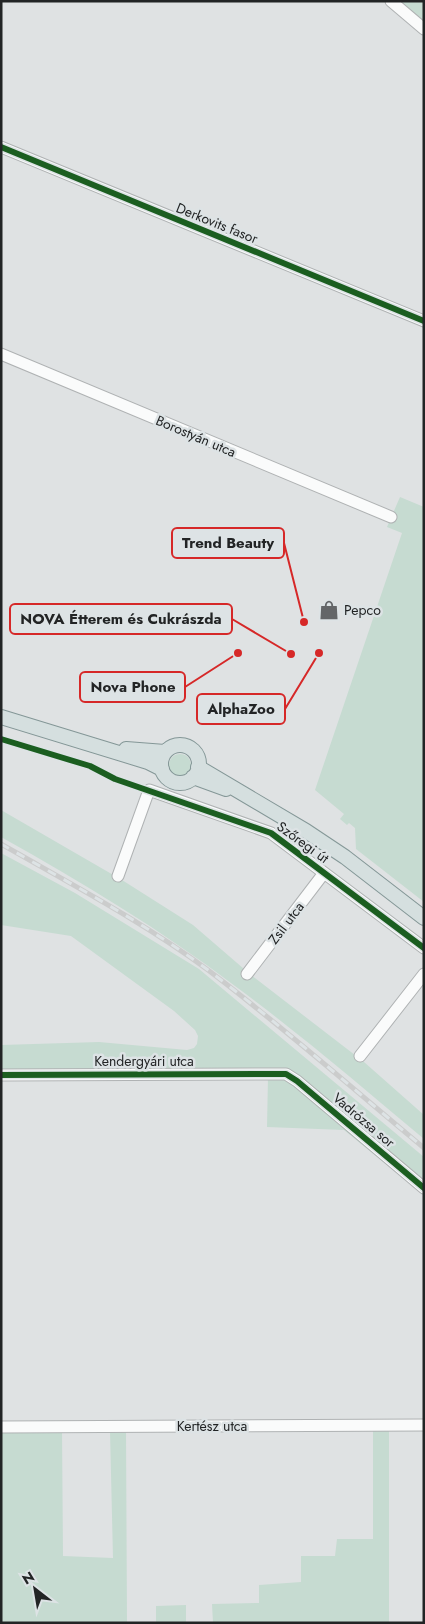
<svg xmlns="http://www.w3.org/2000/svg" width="425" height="1624" viewBox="0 0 425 1624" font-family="Jost,sans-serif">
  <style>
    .green { fill: #c6dbd1 }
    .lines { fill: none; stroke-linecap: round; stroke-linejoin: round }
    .minor-casing { stroke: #afb2b3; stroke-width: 13 }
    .major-casing { stroke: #849797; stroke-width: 16 }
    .minor { stroke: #fafbfb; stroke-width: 11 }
    .major { stroke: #d5dfdf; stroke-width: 14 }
    .rail-casing { stroke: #cbcccc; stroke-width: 5 }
    .rail { stroke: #dde3e5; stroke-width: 3; stroke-dasharray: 9; stroke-linecap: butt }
    .cycleway-casing { stroke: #dde3e5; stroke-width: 9 }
    .cycleway { stroke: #1b5e20; stroke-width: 6 }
    .labels { text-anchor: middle; stroke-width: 5; stroke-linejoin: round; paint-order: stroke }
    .street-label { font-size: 14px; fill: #222425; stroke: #dde3e5 }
    .poi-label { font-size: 14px; fill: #222425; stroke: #dde3e5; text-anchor: start }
    .leader { fill: none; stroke: #d62828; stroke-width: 2 }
    .callout-dot { fill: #d62828; stroke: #dde3e5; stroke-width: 2 }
    .callout { fill: #dde3e5; stroke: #d62828; stroke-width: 2 }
    .callout-label { font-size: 15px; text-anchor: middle; font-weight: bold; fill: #222425 }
  </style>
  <rect width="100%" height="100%" fill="#dfe2e3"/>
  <path class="green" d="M391 1H424V29Z
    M400 497 424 507V902L356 849 355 828 349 823 347 825 340 819 344 814 315 790 402 533 387 527Z
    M169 765a11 11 0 1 1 22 0a11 11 0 1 1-22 0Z
    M1 810 122 880 193 925 251 975 364 1062 424 1115V1139C362 1087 300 1034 235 986 161 930 82 882 1 837Z
    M1 853 75 893 199 969 424 1157V1195L344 1130 267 1127 268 1077 1 1080V1045L99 1042 187 1050 194 1048 197 1044 198 1036 195 1030 174 1011 71 936 1 925Z
    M389 1427V1623H213L212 1604 259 1603V1585L301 1582V1556H335L337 1539H373V1428Z
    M62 1430 63 1556 113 1558 110 1431 126 1430 127 1623H1V1431Z
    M186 1605V1623H156V1606Z"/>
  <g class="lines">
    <defs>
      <path id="minor" d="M391 1 424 29
        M1 147 424 321
        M1 354 391 517
        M118 876 149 790 271 833 424 948
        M247 974 324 873
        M360 1056 424 974
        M1 1075 286 1074 297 1081 424 1188
        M1 1427 424 1425"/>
      <path id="major" d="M1 717 148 762 162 769
        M161 764a19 19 0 1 1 38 0a19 19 0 1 1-38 0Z
        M126 749 165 752
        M198 767 306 831 345 857 424 918
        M193 777 226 789"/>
    </defs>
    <use href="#minor" class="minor-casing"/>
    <use href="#major" class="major-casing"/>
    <use href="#minor" class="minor"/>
    <use href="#major" class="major"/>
    <defs>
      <path id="rail" d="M1 844C71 884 143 922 208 970 282 1026 352 1088 424 1148"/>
    </defs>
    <use href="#rail" class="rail-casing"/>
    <use href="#rail" class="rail"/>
    <defs>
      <path id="cycleway" d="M1 147 424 321
        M1 739 90 766 115 779 271 833 424 948
        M1 1075 286 1074 297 1081 424 1188"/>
    </defs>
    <use href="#cycleway" class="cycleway-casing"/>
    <use href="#cycleway" class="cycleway"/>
  </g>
  <defs>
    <symbol id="shop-bare" viewBox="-9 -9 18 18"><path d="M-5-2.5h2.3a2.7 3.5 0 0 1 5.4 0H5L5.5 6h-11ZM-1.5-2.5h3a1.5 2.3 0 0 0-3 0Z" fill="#646668" stroke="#dde3e5" stroke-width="2.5" paint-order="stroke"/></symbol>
  </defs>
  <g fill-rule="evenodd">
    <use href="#shop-bare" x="315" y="596" width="28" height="28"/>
  </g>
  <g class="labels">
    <g class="street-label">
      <text transform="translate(217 223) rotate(22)" y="5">Derkovits fasor</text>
      <text transform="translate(196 436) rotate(23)" y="5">Borostyán utca</text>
      <text transform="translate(303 842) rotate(36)" y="5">Szőregi út</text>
      <text transform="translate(286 923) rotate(-53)" y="5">Zsil utca</text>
      <text x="144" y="1066">Kendergyári utca</text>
      <text transform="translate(364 1120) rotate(40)" y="5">Vadrózsa sor</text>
      <text x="212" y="1431">Kertész utca</text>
    </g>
    <g class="poi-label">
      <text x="344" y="615">Pepco</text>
    </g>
  </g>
  <path class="leader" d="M304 622L284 543M291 654L232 619M238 653L185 687M319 653L285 709"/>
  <g class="callout-dot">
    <circle cx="304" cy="622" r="5"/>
    <circle cx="291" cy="654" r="5"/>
    <circle cx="238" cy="653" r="5"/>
    <circle cx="319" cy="653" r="5"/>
  </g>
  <g class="callout">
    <rect x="172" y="528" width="112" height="30" rx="5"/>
    <rect x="10" y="604" width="222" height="30" rx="5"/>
    <rect x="80" y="672" width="105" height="30" rx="5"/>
    <rect x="197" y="694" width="88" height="30" rx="5"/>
  </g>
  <g class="callout-label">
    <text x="228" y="548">Trend Beauty</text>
    <text x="121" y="624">NOVA Étterem és Cukrászda</text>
    <text x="133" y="692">Nova Phone</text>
    <text x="241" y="714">AlphaZoo</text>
  </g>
  <rect width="425" height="1624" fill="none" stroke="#222425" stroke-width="5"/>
  <g transform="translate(35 1589) rotate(329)" stroke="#dde3e5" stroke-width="4" paint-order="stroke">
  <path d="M0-4L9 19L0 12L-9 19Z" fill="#222425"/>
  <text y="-8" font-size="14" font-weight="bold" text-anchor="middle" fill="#222425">N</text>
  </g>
</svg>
